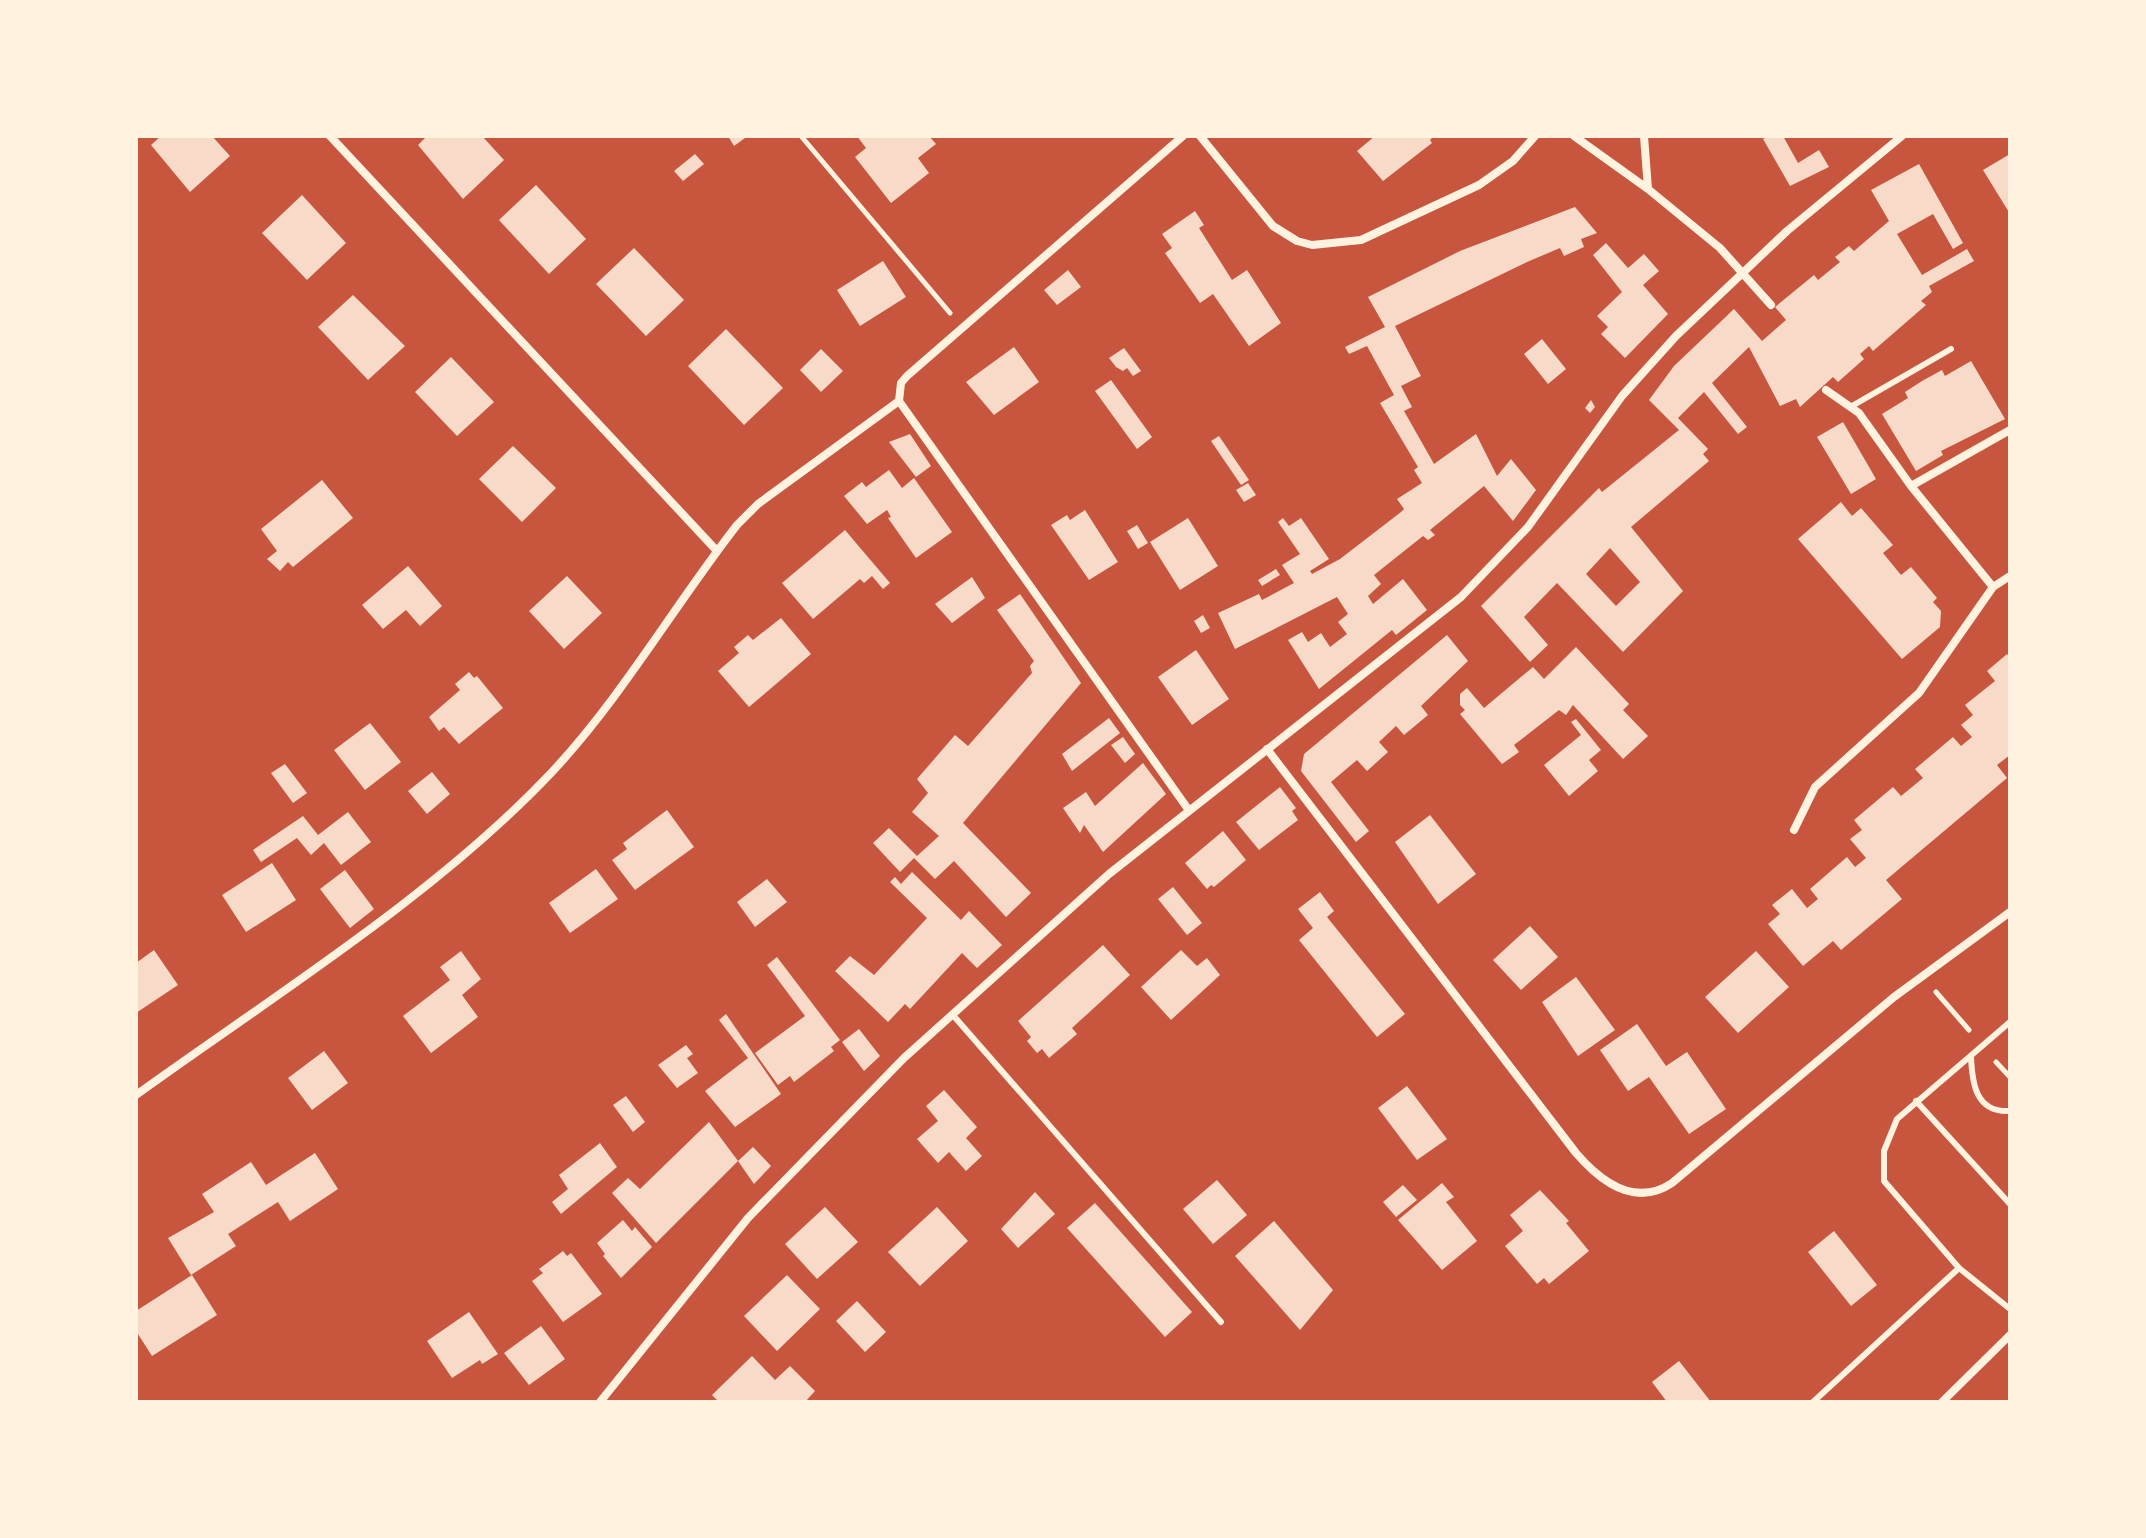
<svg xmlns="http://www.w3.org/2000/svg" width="2146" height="1538" viewBox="0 0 2146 1538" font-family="'PT Sans',sans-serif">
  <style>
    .building { fill: #f7dbc8; fill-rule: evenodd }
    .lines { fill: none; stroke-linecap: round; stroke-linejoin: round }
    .path { stroke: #fff3e0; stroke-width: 5 }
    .service { stroke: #fff3e0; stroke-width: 6 }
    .minor { stroke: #fff3e0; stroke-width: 8 }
  </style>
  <rect width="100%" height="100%" fill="#c8553d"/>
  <path class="building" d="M161 136H212L230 156 190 192 151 145Z
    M427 136H482L504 160 463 199 418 145Z
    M728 136H744L745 138 734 146Z
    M857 136H929L936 144 918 158 929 173 891 203 855 157 866 148Z
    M1375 136H1434L1430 140 1432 143 1383 181 1357 151Z
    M1769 136H1783L1798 163 1819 150 1829 167 1790 186 1763 139Z
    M695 154 704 164 683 181 674 171Z
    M2010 154V214L1983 170Z
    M1919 164 1963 243 1953 249 1933 214 1897 234 1922 275 1967 249 1974 261 1929 286 1932 292 1921 301 1926 305 1873 351 1869 346 1860 354 1864 359 1838 382 1833 377 1800 407 1796 399 1780 406 1749 347 1712 383 1747 427 1738 434 1704 392 1678 418 1708 449 1703 454 1709 461 1631 527 1683 591 1623 652 1557 583 1524 617 1548 645 1530 662 1481 606 1599 488 1602 492 1679 430 1649 400 1674 366 1734 309 1762 341 1786 320 1775 307 1814 275 1818 280 1840 262 1835 257 1849 246 1854 251 1889 221 1871 190ZM1610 548 1640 582 1616 606 1586 574Z
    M536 185 586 239 549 274 499 220Z
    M302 195 346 243 307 280 262 233Z
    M1575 207 1597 233 1581 239 1584 247 1564 256 1560 248 1527 262 1395 326 1421 376 1401 386 1412 407 1404 411 1434 464 1476 434 1497 476 1511 459 1536 490 1513 521 1484 486 1430 530 1435 535 1428 540 1423 536 1374 575 1381 584 1368 596 1373 604 1403 579 1427 610 1396 635 1392 630 1319 689 1288 640 1302 632 1308 642 1321 633 1330 647 1347 634 1338 622 1348 614 1337 597 1235 649 1218 613 1259 594 1262 600 1294 583 1282 565 1300 554 1278 522 1283 518 1289 526 1301 518 1329 559 1310 571 1312 574 1340 559 1401 512 1404 509 1397 499 1422 483 1414 470 1418 467 1380 403 1394 395 1367 346 1349 354 1345 347 1385 327 1368 297 1460 251Z
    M1195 211 1204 225 1199 228 1232 280 1247 270 1281 323 1249 346 1213 294 1200 303 1165 253 1172 248 1162 234Z
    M1606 243 1628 268 1644 254 1659 271 1643 285 1668 314 1625 358 1601 334 1608 327 1597 316 1622 292 1593 255Z
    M634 248 684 300 646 336 596 284Z
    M883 261 906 297 860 326 837 290Z
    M1068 270 1081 287 1057 305 1044 290Z
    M353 295 405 346 368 380 318 327Z
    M726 329 783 388 744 425 688 366Z
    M1542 339 1566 369 1548 384 1524 354Z
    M1014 347 1039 382 994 415 966 382Z
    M1124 348 1141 371 1133 376 1127 368 1123 371 1116 367 1109 358Z
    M821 349 843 371 821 392 800 370Z
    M451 357 494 402 457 436 415 392Z
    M1971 361 2005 419 1941 451 1943 455 1916 471 1882 414 1908 398 1905 392 1922 381 1942 370 1945 376Z
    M1111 380 1152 437 1137 449 1095 391Z
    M1591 400 1595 407 1590 413 1585 408Z
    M1843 422 1876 479 1851 494 1817 437Z
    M910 434 931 466 916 477 889 442Z
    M1219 436 1249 480 1241 485 1211 441Z
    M513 446 556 488 522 522 479 479Z
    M889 470 902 488 914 478 952 532 916 558 888 518 891 517 887 510 867 524 844 496 862 482 866 487Z
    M322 480 353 518 293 567 288 562 280 571 267 559 277 551 261 529Z
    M1248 483 1256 495 1244 502 1236 490Z
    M1841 502 1852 516 1861 508 1893 545 1883 553 1901 575 1911 567 1937 598 1933 602 1941 611 1940 627 1902 659 1798 539Z
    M1085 510 1118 562 1089 580 1051 525 1067 515 1070 520Z
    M1188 518 1218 566 1180 590 1150 542Z
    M1137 525 1148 543 1138 549 1127 531Z
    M845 530 890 583 883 589 872 576 864 583 860 579 813 619 782 583Z
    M408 566 442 606 420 626 406 610 383 629 362 605Z
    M1276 569 1280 575 1262 586 1258 580Z
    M567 576 602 613 564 649 529 611Z
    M972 577 985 598 952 623 935 604Z
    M1020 594 1081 683 963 823 1031 893 1006 917 954 861 935 879 914 858 900 872 873 843 889 828 917 856 939 836 912 812 928 793 917 779 955 735 968 746 1032 673 1030 666 1034 661 997 610Z
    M1203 615 1210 628 1201 633 1194 621Z
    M781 618 811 654 749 707 718 671 739 653 734 647 748 635 753 640Z
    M1447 635 1468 661 1421 706 1428 715 1404 735 1396 726 1379 742 1388 752 1367 771 1357 760 1331 782 1369 831 1356 842 1301 771 1304 754Z
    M1576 647 1629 704 1623 710 1648 736 1623 759 1573 705 1566 715 1559 710 1514 745 1519 752 1502 764 1460 714 1465 710 1460 705V694L1467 688 1484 708 1533 667 1544 679Z
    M1196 650 1229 699 1192 725 1158 677Z
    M2007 654 2010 658V755L1997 765 2007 778 1886 880 1902 899 1841 950 1833 941 1803 966 1768 924 1780 914 1772 905 1792 889 1807 908 1818 899 1810 889 1847 857 1855 867 1866 858 1850 839 1862 830 1854 820 1893 787 1901 796 1923 778 1915 769 1953 737 1961 746 1972 737 1961 725 1973 715 1965 705 1995 681 1987 671Z
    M469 672 474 678 477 676 503 708 459 744 444 727 439 731 429 717 460 690 455 684Z
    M1109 718 1120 733 1072 771 1062 754Z
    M1576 719 1601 750 1589 760 1598 771 1569 796 1544 765 1581 735 1571 722Z
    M370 723 401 762 365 790 334 750Z
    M1123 737 1135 754 1125 763 1111 745Z
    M1143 763 1166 794 1103 852 1084 825 1080 833 1063 808 1086 792 1095 806Z
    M285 764 307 793 293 803 271 773Z
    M432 772 450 794 427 814 408 791Z
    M1280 787 1296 808 1292 811 1298 820 1259 850 1236 822Z
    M667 810 694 847 635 890 612 860 627 849 623 843Z
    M348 812 371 842 341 865 324 843 311 855 297 838 261 862 253 850 303 816 318 835Z
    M1430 815 1476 874 1438 904 1395 842Z
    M1223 831 1246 860 1214 887 1211 885 1207 889 1185 863Z
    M272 863 296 900 246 932 222 895Z
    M596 869 618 899 570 933 549 903Z
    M345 870 374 909 350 928 320 889Z
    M912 872 961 920 969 911 1002 945 977 968 962 953 910 1009 905 1004 888 1022 835 971 850 956 874 975 927 918 890 882 895 877 901 884Z
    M767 879 787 902 755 927 737 902Z
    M1173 887 1202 923 1187 935 1158 899Z
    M1320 892 1334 911 1327 917 1405 1014 1377 1037 1299 940 1313 928 1298 909Z
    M1530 926 1558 957 1521 990 1493 960Z
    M1103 945 1130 975 1072 1028 1077 1034 1049 1058 1042 1049 1037 1053 1027 1041 1031 1037 1018 1021Z
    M154 950 178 985 136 1013V963Z
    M1181 950 1197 966 1207 958 1220 975 1171 1020 1141 987Z
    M461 951 481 979 462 995 478 1017 431 1053 403 1016 450 980 440 967Z
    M1756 951 1789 987 1738 1033 1705 997Z
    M777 957 840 1040 831 1047 834 1051 794 1082 790 1076 778 1085 755 1053 805 1016 767 965Z
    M1576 977 1615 1030 1578 1056 1542 1002Z
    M726 1014 781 1094 735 1127 705 1091 748 1058 719 1020Z
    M1637 1024 1666 1066 1687 1052 1726 1109 1689 1134 1649 1077 1628 1091 1600 1050Z
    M859 1029 880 1056 864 1071 842 1042Z
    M686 1045 693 1054 687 1058 698 1073 677 1088 658 1065Z
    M324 1051 348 1083 312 1110 288 1078Z
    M1407 1086 1447 1139 1417 1160 1378 1108Z
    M944 1090 977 1127 966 1138 982 1156 966 1171 949 1152 938 1163 917 1139 938 1121 926 1106Z
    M626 1096 645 1122 633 1132 613 1105Z
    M709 1122 738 1161 656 1243 612 1193 628 1178 640 1189Z
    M600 1143 617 1167 561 1214 552 1202 568 1189 559 1175Z
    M753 1147 771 1166 754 1184 738 1161Z
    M315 1153 338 1189 290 1221 278 1202 228 1234 236 1246 191 1275 168 1238 214 1212 202 1194 251 1162 266 1185Z
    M1217 1180 1247 1215 1213 1244 1183 1209Z
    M1442 1183 1454 1197 1446 1202 1477 1241 1442 1270 1398 1220Z
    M1403 1185 1417 1200 1396 1217 1383 1202Z
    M1540 1190 1569 1221 1566 1223 1589 1251 1549 1284 1544 1278 1537 1284 1505 1246 1523 1231 1510 1215Z
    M1035 1192 1055 1214 1018 1248 1001 1229Z
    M1095 1203 1192 1312 1165 1337 1067 1228Z
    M825 1207 858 1242 817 1279 785 1244Z
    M937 1207 968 1241 920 1286 888 1252Z
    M623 1220 632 1231 635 1227 652 1247 621 1278 603 1256 605 1254 597 1243Z
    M1274 1221 1333 1290 1300 1330 1235 1256Z
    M1834 1231 1877 1285 1851 1306 1808 1252Z
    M563 1251 567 1256 571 1253 602 1294 563 1322 532 1281 543 1273 539 1269Z
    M192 1275 217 1315 152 1356 136 1331V1311Z
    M787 1275 820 1309 777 1351 744 1316Z
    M857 1301 886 1332 865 1352 836 1321Z
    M469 1312 498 1354 482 1364 480 1360 452 1378 427 1341Z
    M541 1326 565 1359 529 1385 504 1353Z
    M752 1356 775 1380 790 1366 815 1391 805 1402H719L712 1395Z
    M1679 1361 1683 1366 1711 1402H1667L1652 1382Z"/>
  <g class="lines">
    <path class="path" d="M801 136 950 313
      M1936 992 1969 1030
      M1996 1062 2010 1077"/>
    <path class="service" d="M1852 406 1951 349
      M952 1014 1221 1322
      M1971 1056C1972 1084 1976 1113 2010 1111
      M1916 1101 2010 1204
      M1959 1268 2010 1309
      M1813 1402 1959 1268 1884 1181V1151L1897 1119 2010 1022"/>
    <path class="minor" d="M330 136 717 551
      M1200 136 1273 226 1297 241 1312 245 1361 240 1479 185 1513 161 1535 136
      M1574 136 1648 189
      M1644 136 1648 189 1720 248 1771 305
      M1826 390 1859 413 1911 486
      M899 401 1188 809
      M1993 587 1911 486 2010 430
      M1267 749 1576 1153C1601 1182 1635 1208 1672 1183L1894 997 2010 912
      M1794 830 1815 787 1919 693 1993 587 2010 576
      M136 1095C273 996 436 895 552 772 622 697 674 606 737 525L758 504 899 401 901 383 907 376 1183 136
      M600 1402 748 1218 904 1058 1109 874 1461 597 1528 527 1622 396 1676 336 1787 231 1902 136
      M1942 1402 2010 1335"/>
  </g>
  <rect width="2146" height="1538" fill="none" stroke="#fff3e0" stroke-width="276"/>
</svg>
